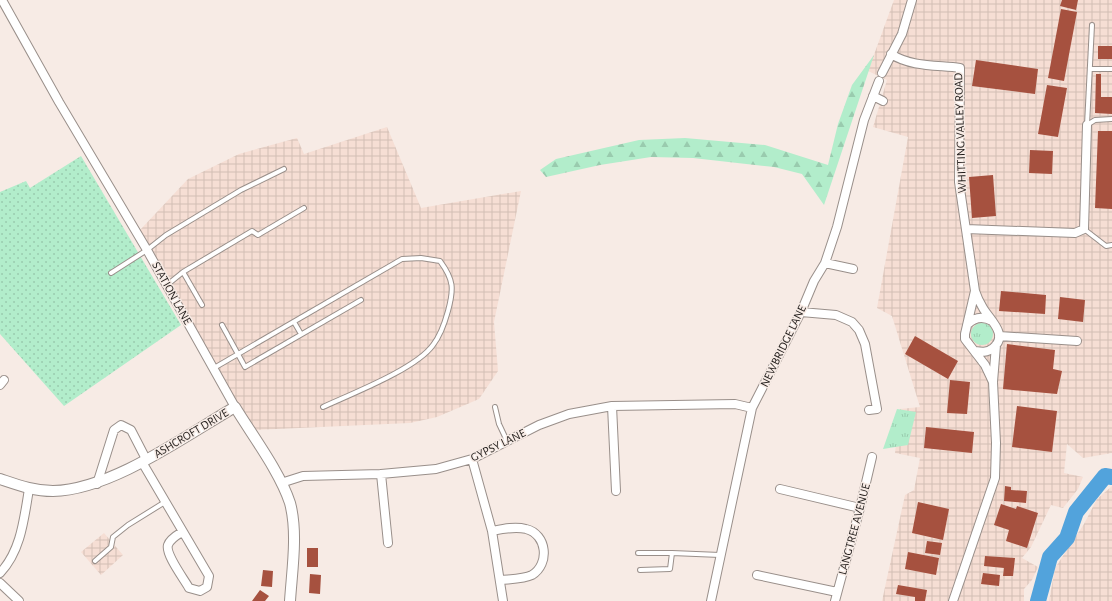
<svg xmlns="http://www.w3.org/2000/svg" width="1112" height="601" viewBox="0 0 1112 601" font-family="'Alegreya Sans',sans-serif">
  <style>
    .industrial { fill: url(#industrial-grid) }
    .grass { fill: url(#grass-tufts) }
    .forest { fill: url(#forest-firs) }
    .garden { fill: url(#garden-dots) }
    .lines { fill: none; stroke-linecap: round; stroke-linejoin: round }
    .river { stroke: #52a3dc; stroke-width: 16 }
    .building { fill: #a6513f }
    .service-casing { stroke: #998f8a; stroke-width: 6 }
    .minor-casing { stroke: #998f8a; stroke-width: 10 }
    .tertiary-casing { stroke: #998f8a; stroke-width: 12 }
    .service { stroke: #fff; stroke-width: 4 }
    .minor { stroke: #fff; stroke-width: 8 }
    .tertiary { stroke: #fff; stroke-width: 10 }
    .labels { text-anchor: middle; stroke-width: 3; stroke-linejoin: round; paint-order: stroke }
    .street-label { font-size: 12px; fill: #211d1b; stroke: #f7ebe5 }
  </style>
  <defs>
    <pattern id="industrial-grid" width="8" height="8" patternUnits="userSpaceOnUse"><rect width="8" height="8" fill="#f6ded4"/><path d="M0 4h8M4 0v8" fill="none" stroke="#d3beb5"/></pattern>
    <pattern id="grass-tufts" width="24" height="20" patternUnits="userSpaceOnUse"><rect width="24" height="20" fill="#b2edcb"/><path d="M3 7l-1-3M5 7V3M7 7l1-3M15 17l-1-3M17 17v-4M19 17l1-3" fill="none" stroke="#99cbae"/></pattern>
    <pattern id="forest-firs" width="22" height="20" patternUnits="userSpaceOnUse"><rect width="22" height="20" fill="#b2edcb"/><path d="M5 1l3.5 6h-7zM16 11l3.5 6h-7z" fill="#99cbae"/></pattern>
    <pattern id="garden-dots" width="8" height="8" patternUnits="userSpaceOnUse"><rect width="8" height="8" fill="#b2edcb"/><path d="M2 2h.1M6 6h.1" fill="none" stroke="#99cbae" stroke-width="1.8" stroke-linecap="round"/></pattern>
  </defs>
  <rect width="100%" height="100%" fill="#f7ebe5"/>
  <path class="industrial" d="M894 0H1112V453L1083 458 1067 444 1064 473 1083 477 1078 489 1063 508 1051 505 1031 547 1022 558 1038 567 1032 580 1024 589V601H882L905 495 914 490 920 458 895 453 900 409 920 407 892 316 877 308 908 137 873 127 887 80 868 71Z
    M387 127 421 208 521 191 494 322 498 371 479 399 437 417 410 423 252 430 140 230 188 179 239 154 297 138 304 154Z
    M1112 486V601H1049L1055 568 1084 524 1097 499Z
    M104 533 123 555 101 575 81 552Z"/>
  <path class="grass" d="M971 334a11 11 0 1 1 22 0a11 11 0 1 1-22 0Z
    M897 409 916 412 908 445 883 449Z"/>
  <path class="forest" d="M874 55 824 205 802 174 774 167 693 158 651 157 600 165 546 177 540 170 556 159 639 140 685 138 765 145 828 165 838 124 852 85Z"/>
  <path class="garden" d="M81 156 181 325 64 406 0 334V192L26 181 30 188Z"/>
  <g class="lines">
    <path class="river" d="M1038 601 1050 557 1067 538 1076 512 1105 476 1112 477"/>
  </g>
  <path class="building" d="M1062 0H1078L1076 10 1060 6Z
    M1061 9 1077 12 1064 81 1048 78Z
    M1098 46H1112V59H1098Z
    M976 60 1038 69 1035 94 972 86Z
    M1096 74H1101V97H1112V114L1095 113Z
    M1047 85 1067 88 1058 137 1038 134Z
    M1098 131H1112V209L1095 208Z
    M1030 150 1053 151 1052 174 1029 173Z
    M993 175 996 216 972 218 969 177Z
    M1001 291 1046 295 1045 314 999 311Z
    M1060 297 1085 300 1083 322 1058 319Z
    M915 336 958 361 948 379 905 354Z
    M1007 344 1055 350 1053 369 1062 371 1057 394 1003 389Z
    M950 380 970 382 967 414 947 413Z
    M1017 406 1057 411 1052 452 1012 447Z
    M926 427 974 432 972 453 924 448Z
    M1005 486 1011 487V490L1027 491 1026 503 1004 501Z
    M918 502 949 509 943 540 912 533Z
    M1001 504 1016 509 1017 506 1038 513 1027 548 1006 541 1009 530 994 525Z
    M927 541 942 543 940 555 925 553Z
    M307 548H318V567H307Z
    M908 552 939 558 936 575 905 569Z
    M985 556 1015 558 1013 576H1003L1004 568 984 566Z
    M263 570 273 571 272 587 261 586Z
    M983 573 1000 575 999 586 981 584Z
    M310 574 321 575 320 594 309 593Z
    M898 585 927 590 925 601H915V597L896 594Z
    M260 590 269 596 265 601H252Z"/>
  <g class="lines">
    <defs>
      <path id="service" d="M1090 69H1112
        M1087 125 1092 25
        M1087 125 1095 120 1112 119
        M1084 229 1106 246 1112 245
        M183 272 202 305
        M111 273 147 250 166 235 241 190 284 169
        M167 285 183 272 252 231 258 235 304 208
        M294 322 301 334
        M222 325 245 367 361 300
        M214 368 402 259 421 258 440 261C454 280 454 289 448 311 445 322 440 336 433 345 416 369 351 394 323 407
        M495 407 499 424 507 441
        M638 553H672
        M95 561 111 547 113 537 128 525 165 502
        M640 570 670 569 672 553 720 555"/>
      <path id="minor" d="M2 0 59 102 147 250 235 407
        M891 54C911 67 937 65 960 68L959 182 975 291 965 334V339L985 365 993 382
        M882 73 902 34 912 0
        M873 96 883 101
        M966 229 1075 233 1084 229 1087 125
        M825 263 853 269
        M801 312 836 315 852 322 859 330 865 344 877 409 869 410
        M968 324C975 317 983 316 992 321
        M999 336 1077 341
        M975 351C981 352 987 353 993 348 1009 335 990 320 983 308 980 303 977 297 975 291
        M0 385 4 380
        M612 406 616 491
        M472 459 492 531 503 601
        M142 462 209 576 207 587 200 591 189 588C184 579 165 554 168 545 170 539 177 535 182 532
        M381 474 388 543
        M281 483 303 476 381 474 436 469 472 459 539 425 569 414 612 406 735 404 752 408
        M97 484 114 430 121 425 131 430 146 459
        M780 489 860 508
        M492 531C502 529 515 526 526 529 547 534 550 564 532 575 524 579 510 579 501 580
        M0 573C21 551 24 519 29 489
        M757 575 837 592
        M0 583 19 601
        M711 601 752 408 801 312 814 281 825 263 837 227 864 120 879 81
        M835 601 860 508 872 457
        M953 601 995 478 996 443 993 382 996 345"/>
      <path id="tertiary" d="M0 479C18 485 34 491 53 491 111 490 185 436 235 407 252 435 280 472 290 503 298 533 292 570 290 601"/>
    </defs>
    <use href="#service" class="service-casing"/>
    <use href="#minor" class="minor-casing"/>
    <use href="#tertiary" class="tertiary-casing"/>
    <use href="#service" class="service"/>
    <use href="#minor" class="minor"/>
    <use href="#tertiary" class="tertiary"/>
  </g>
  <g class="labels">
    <g class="street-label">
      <text transform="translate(960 133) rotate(-92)" y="4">WHITTING VALLEY ROAD</text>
      <text transform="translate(172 293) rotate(61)" y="4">STATION LANE</text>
      <text transform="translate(783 346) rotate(-64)" y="4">NEWBRIDGE LANE</text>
      <text transform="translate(191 433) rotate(-31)" y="4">ASHCROFT DRIVE</text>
      <text transform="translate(498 445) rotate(-26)" y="4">GYPSY LANE</text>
      <text transform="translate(854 529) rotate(-75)" y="4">LANGTREE AVENUE</text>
    </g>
  </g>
</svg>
